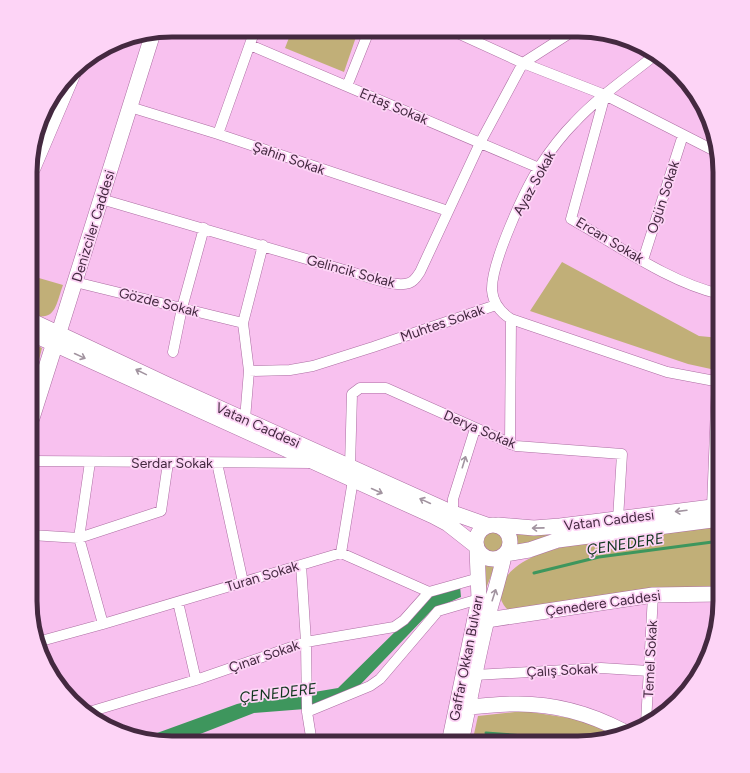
<svg xmlns="http://www.w3.org/2000/svg" width="750" height="773" viewBox="0 0 750 773" font-family="Figtree,sans-serif">
  <style>
    .green { fill: #c1af78 }
    .water { fill: #3e965d }
    .lines { fill: none; stroke-linecap: round; stroke-linejoin: round }
    .stream { stroke: #3e965d; stroke-width: 3 }
    .street-casing { stroke: #ac6da2; stroke-width: 11 }
    .secondary-casing { stroke: #ac6da2; stroke-width: 16 }
    .primary-casing { stroke: #ac6da2; stroke-width: 18 }
    .street { stroke: #fff; stroke-width: 10 }
    .secondary { stroke: #fff; stroke-width: 15 }
    .primary { stroke: #fff; stroke-width: 17 }
    .oneway { stroke: #a294a0 }
    .labels { text-anchor: middle; stroke-width: 3.5; stroke-linejoin: round; paint-order: stroke }
    .street-label { font-size: 14px; fill: #442940; stroke: #fdd4f6 }
    .water-label { font-size: 15px; font-style: italic; fill: #11361e; stroke: #fdd4f6 }
    .rim { fill: none; stroke: #442940; stroke-width: 5 }
  </style>
  <rect width="100%" height="100%" fill="#f8c1ef"/>
  <path class="green" d="M292 30H341L356 37 344 72 285 48Z
    M562 262 699 336 720 338V371L688 364 530 311Z
    M32 276 63 285C56 304 56 322 32 315Z
    M32 343 42 348 39 360 32 358Z
    M720 525V591L509 611C501 603 498 596 502 585 518 545 602 540 638 536 665 532 692 529 720 525Z
    M569 527 516 550 517 543 514 531Z
    M482 541a11 11 0 1 1 22 0a11 11 0 1 1-22 0Z
    M484 564 495 566 487 586 483 606Z
    M524 711 576 719 615 733 587 743H472L478 716Z"/>
  <path class="water" d="M460 586 461 597 432 610 359 686 305 709 254 713 177 743H163L146 737 237 704 262 698H279L338 688 404 623 429 593Z"/>
  <g class="lines">
    <path class="stream" d="M534 573 599 557 720 541
      M486 733 550 738 573 743"/>
    <defs>
      <path id="street" d="M453 31 523 63 605 95 715 151
        M250 45 539 168
        M655 55C628 77 598 97 574 123 561 136 550 151 540 166 525 189 491 263 492 290 493 303 500 312 511 319L667 372 720 382
        M523 63 573 31
        M347 86 369 31
        M605 95 571 219C616 244 670 283 720 294
        M130 107 218 134 448 211
        M218 134 255 30
        M101 199 351 272C366 276 395 288 409 283 415 281 417 276 420 272L480 143 523 63
        M643 260 683 135
        M75 282 243 323
        M173 352 182 308 204 228
        M249 371 290 370 313 366 373 347 496 305
        M245 419 249 371 243 323 263 245
        M510 444 511 319
        M31 461 311 463
        M90 462 79 538 103 624
        M217 463 243 582
        M350 466 352 394 360 388H386L516 446 622 454 618 519
        M712 507 717 382
        M453 513V499L475 429
        M31 535 79 538 161 511 168 463
        M341 553 353 480
        M301 565 306 642 307 712 312 743
        M178 602 196 680
        M41 641 103 624 341 553 429 592 479 578
        M475 675 601 668 649 671
        M89 712 196 680 306 642 394 627 404 620 429 592
        M307 712 370 686 380 679 438 611 479 599
        M646 723 653 595"/>
      <path id="secondary" d="M33 168 75 69
        M32 321 166 384 453 513 487 525
        M32 334 433 516 448 524 476 546
        M56 342 153 33
        M476 542a17 17 0 1 1 34 0a17 17 0 1 1-34 0Z
        M498 525 534 528 560 526 720 506
        M506 554 529 550 558 540 720 519
        M476 619 487 620 653 595 720 594
        M460 707C478 707 495 704 513 704 551 703 589 713 623 731
        M449 743 479 599 477 549
        M461 743C469 704 476 666 485 628 491 603 499 580 504 556"/>
      <path id="primary" d="M31 418 52 352"/>
    </defs>
    <use href="#street" class="street-casing"/>
    <use href="#secondary" class="secondary-casing"/>
    <use href="#primary" class="primary-casing"/>
    <use href="#street" class="street"/>
    <use href="#secondary" class="secondary"/>
    <use href="#primary" class="primary"/>
  </g>
  <defs><path id="oneway-shaft" d="M-6 0H5M1.5-3L5.5 0L1.5 3" fill="none" stroke-width="1.6" stroke-linecap="round" stroke-linejoin="round"/></defs>
  <g class="oneway">
    <use href="#oneway-shaft" transform="translate(80 356) rotate(25)"/>
    <use href="#oneway-shaft" transform="translate(141 372) rotate(-154)"/>
    <use href="#oneway-shaft" transform="translate(464 462) rotate(-73)"/>
    <use href="#oneway-shaft" transform="translate(377 491) rotate(24)"/>
    <use href="#oneway-shaft" transform="translate(425 501) rotate(-155)"/>
    <use href="#oneway-shaft" transform="translate(681 511) rotate(173)"/>
    <use href="#oneway-shaft" transform="translate(538 528) rotate(179)"/>
    <use href="#oneway-shaft" transform="translate(494 595) rotate(-72)"/>
  </g>
  <g class="labels">
    <g class="street-label">
      <text transform="translate(394 106) rotate(23)" y="5">Ertaş Sokak</text>
      <text transform="translate(289 158) rotate(19)" y="5">Şahin Sokak</text>
      <text transform="translate(534 183) rotate(-61)" y="5">Ayaz Sokak</text>
      <text transform="translate(663 197) rotate(-72)" y="5">Ogün Sokak</text>
      <text transform="translate(93 226) rotate(-73)" y="5">Denizciler Caddesi</text>
      <text transform="translate(610 240) rotate(31)" y="5">Ercan Sokak</text>
      <text transform="translate(351 271) rotate(15)" y="5">Gelincik Sokak</text>
      <text transform="translate(159 302) rotate(14)" y="5">Gözde Sokak</text>
      <text transform="translate(442 323) rotate(-19)" y="5">Muhtes Sokak</text>
      <text transform="translate(258 425) rotate(24)" y="5">Vatan Caddesi</text>
      <text transform="translate(480 429) rotate(23)" y="5">Derya Sokak</text>
      <text x="172" y="468">Serdar Sokak</text>
      <text transform="translate(609 520) rotate(-7)" y="5">Vatan Caddesi</text>
      <text transform="translate(262 576) rotate(-17)" y="5">Turan Sokak</text>
      <text transform="translate(603 603) rotate(-8)" y="5">Çenedere Caddesi</text>
      <text transform="translate(264 656) rotate(-19)" y="5">Çınar Sokak</text>
      <text transform="translate(466 658) rotate(-79)" y="5">Gaffar Okkan Bulvarı</text>
      <text transform="translate(650 659) rotate(-87)" y="5">Temel Sokak</text>
      <text transform="translate(562 670) rotate(-3)" y="5">Çalış Sokak</text>
    </g>
    <g class="water-label">
      <text transform="translate(625 544) rotate(-9)" y="5">ÇENEDERE</text>
      <text transform="translate(278 693) rotate(-7)" y="5">ÇENEDERE</text>
    </g>
  </g>
  <path d="M0 0H750V773H0ZM172 37H578A135 135 0 0 1 713 172V601A135 135 0 0 1 578 736H172A135 135 0 0 1 37 601V172A135 135 0 0 1 172 37Z" fill="#fdd4f6" fill-rule="evenodd"/>
  <path class="rim" d="M172 37H578A135 135 0 0 1 713 172V601A135 135 0 0 1 578 736H172A135 135 0 0 1 37 601V172A135 135 0 0 1 172 37Z"/>
</svg>
